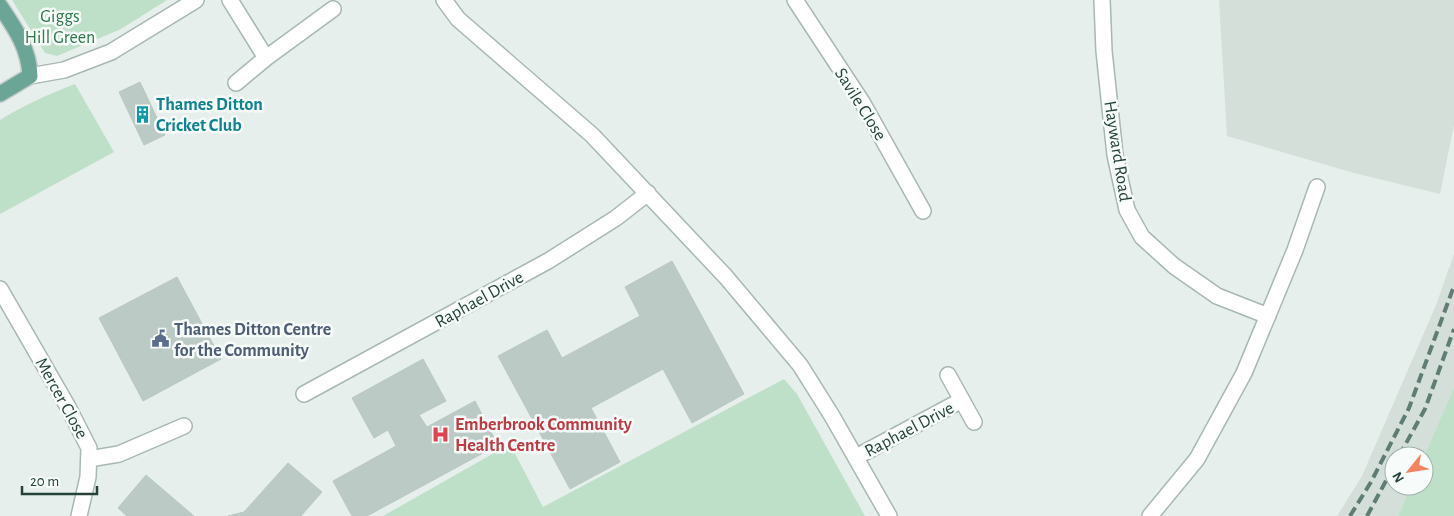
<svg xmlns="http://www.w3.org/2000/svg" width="1454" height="516" viewBox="0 0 1454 516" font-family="'Alegreya Sans',sans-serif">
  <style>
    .built { fill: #d4dfda }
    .green { fill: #bfe0c8 }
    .building { fill: #bbcac4; stroke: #b8c9c2 }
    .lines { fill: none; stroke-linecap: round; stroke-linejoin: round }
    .minor-casing { stroke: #a8b8b2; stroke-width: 18 }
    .major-casing { stroke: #c2cac8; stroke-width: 18 }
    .minor { stroke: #fff; stroke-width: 15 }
    .major { stroke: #6aa596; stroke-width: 15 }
    .rail { stroke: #5f7d75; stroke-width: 4; stroke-dasharray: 10 5; stroke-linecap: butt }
    .labels { text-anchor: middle; stroke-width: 5; stroke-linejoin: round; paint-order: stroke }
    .park-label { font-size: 18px; fill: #2d7a4b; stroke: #f7fbf9 }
    .culture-label { font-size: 18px; font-weight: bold; fill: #0d838f; stroke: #f7fbf9; text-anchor: start }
    .street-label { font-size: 18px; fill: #24423a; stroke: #f7fbf9 }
    .service-label { font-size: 18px; font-weight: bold; fill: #4e5e75; stroke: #f7fbf9; text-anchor: start }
    .health-label { font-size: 18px; font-weight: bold; fill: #be3a42; stroke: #f7fbf9; text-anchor: start }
  </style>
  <rect width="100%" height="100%" fill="#e6efeb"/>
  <path class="built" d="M1219 0H1454V125L1440 194 1354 173 1227 136Z
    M1454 254V387L1424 456H1394V486H1411L1398 516H1337L1362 476 1436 305Z"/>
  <path class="green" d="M12 0H167L121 29 57 56 45 53Z
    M75 84 114 152 0 214V120C24 105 49 94 75 84Z
    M784 379 797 394 865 516H383L510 444 543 507Z
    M1454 387V516H1398L1411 486H1424V456Z"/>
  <path class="building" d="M140 82 165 135 144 145 119 92Z
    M672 261 744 394 692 423 663 369 591 408 620 462 570 489 498 356 547 330 562 358 640 316 625 287Z
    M177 277 221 359 143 401 99 318Z
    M423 359 446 401 419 415 427 427 475 401 498 445 367 516H352L333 481 396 446 388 430 374 438 352 398Z
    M288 463 322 492 301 516H228L244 512Z
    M146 475 194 516H127L118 508Z"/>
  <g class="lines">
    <defs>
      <path id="minor" d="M230 0 266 58
        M444 0 458 19 592 135 726 277 800 365 832 416 889 516
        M795 0 862 102 923 211
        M1102 0 1104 51 1115 155 1127 210 1142 237 1174 266 1217 296 1268 316
        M30 76 64 70 111 52 196 0
        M236 83 266 58 333 9
        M0 289 68 407 89 448 88 477 79 516
        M948 375 974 422
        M304 394 548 261 616 218 648 193
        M856 457 962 400
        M89 459 119 454 184 426
        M1150 516 1197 459 1244 373 1295 250 1317 187"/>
      <path id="major" d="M0 6C15 28 29 48 30 76L0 94"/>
    </defs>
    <use href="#minor" class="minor-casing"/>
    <use href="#major" class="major-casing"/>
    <use href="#minor" class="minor"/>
    <use href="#major" class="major"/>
    <path class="rail" d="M1399 456 1425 409 1454 329
      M1350 516 1371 482 1409 408 1454 286
      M1367 516 1394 466"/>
  </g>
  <defs>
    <symbol id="building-bare" viewBox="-9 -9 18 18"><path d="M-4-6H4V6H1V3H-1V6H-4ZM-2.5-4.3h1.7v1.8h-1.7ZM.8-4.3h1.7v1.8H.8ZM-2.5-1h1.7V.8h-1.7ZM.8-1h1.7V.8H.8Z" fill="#0f9aa8" stroke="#f7fbf9" stroke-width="2.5" paint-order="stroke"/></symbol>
    <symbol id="civic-bare" viewBox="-9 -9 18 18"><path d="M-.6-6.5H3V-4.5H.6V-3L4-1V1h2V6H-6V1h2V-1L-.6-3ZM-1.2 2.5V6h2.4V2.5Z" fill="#5c6f8a" stroke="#f7fbf9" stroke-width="2.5" paint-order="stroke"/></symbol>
    <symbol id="hospital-bare" viewBox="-9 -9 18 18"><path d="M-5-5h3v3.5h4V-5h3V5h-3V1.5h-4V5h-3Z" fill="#e0444e" stroke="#f7fbf9" stroke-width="2.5" paint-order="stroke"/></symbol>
  </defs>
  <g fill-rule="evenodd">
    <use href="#building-bare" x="130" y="102" width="25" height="25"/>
    <use href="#civic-bare" x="148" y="326" width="25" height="25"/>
    <use href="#hospital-bare" x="428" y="422" width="25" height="25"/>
  </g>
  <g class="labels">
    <g class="park-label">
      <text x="60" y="22">Giggs<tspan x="60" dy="21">Hill Green</tspan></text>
    </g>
    <g class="culture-label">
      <text x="156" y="110">Thames Ditton<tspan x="156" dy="21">Cricket Club</tspan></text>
    </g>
    <g class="street-label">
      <text transform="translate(861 104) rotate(58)" y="6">Savile Close</text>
      <text transform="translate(1118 151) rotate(81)" y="6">Hayward Road</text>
      <text transform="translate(479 299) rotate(-29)" y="6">Raphael Drive</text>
      <text transform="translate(62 398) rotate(61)" y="6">Mercer Close</text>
      <text transform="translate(909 429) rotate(-28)" y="6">Raphael Drive</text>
    </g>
    <g class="service-label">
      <text x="174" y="335">Thames Ditton Centre<tspan x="174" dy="21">for the Community</tspan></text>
    </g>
    <g class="health-label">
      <text x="455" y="430">Emberbrook Community<tspan x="455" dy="21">Health Centre</tspan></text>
    </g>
  </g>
  <g transform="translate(1409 471) rotate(240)"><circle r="24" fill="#f7fbf9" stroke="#a3b1ad"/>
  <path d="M0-4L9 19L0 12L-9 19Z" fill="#f4845f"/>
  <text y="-8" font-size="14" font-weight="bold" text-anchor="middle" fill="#24423a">N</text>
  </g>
  <path d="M22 486v8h75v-8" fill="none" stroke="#24423a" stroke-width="2.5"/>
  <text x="30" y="486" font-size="15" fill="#24423a" stroke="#f7fbf9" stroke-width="4" paint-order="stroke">20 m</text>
</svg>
